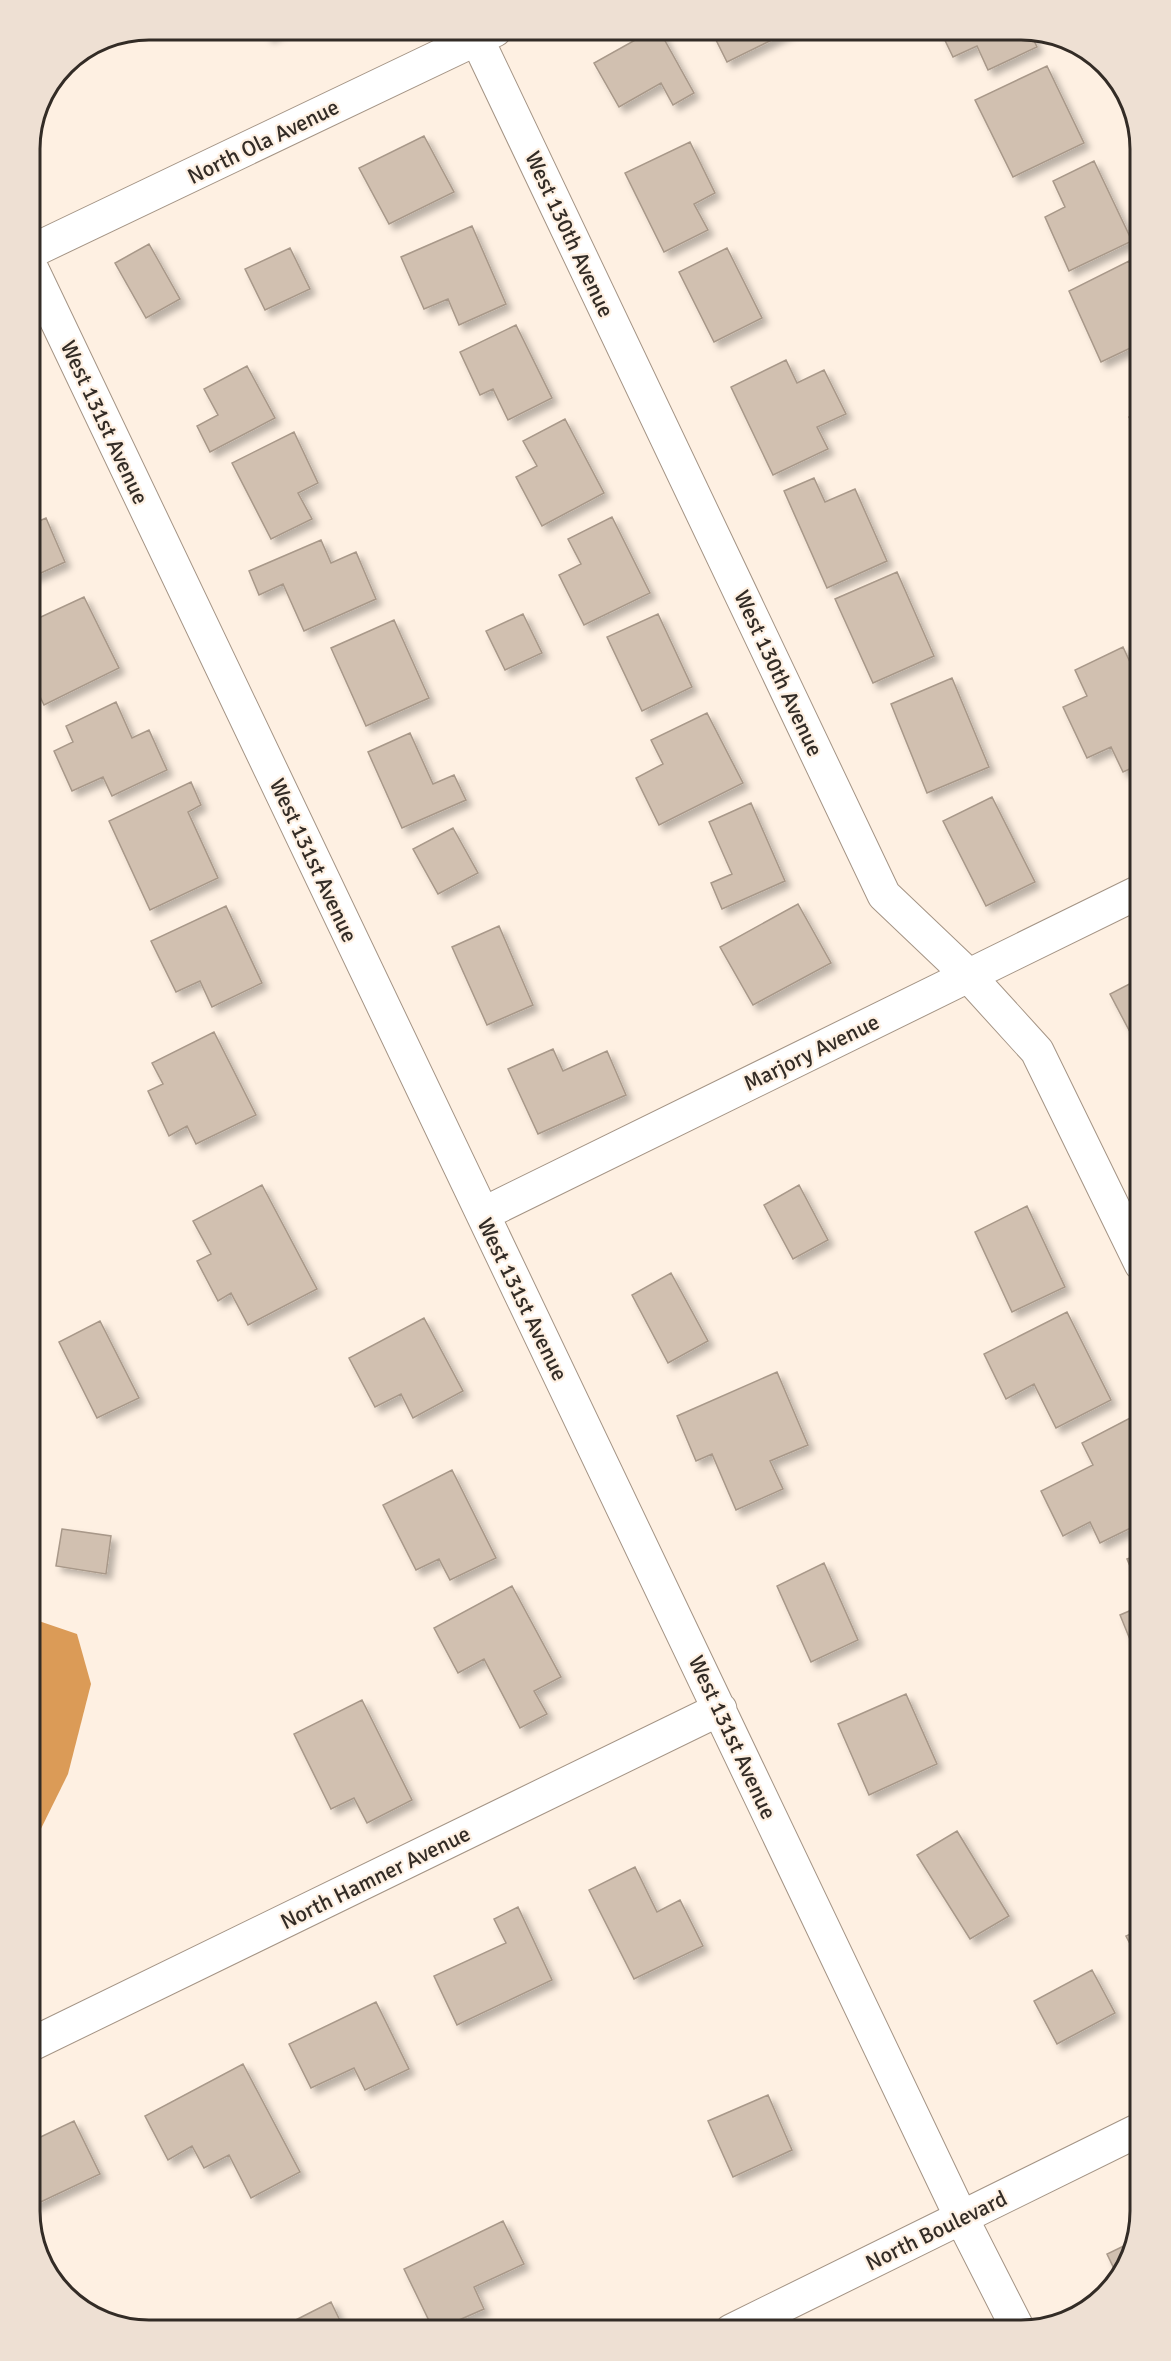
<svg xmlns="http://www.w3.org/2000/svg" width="1171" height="2361" viewBox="0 0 1171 2361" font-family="Signika,sans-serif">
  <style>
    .water { fill: #db9b57 }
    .building { fill: #d1c0b0; stroke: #a89889; stroke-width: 1.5; filter: url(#shadow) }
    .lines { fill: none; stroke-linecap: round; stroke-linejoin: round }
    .minor-casing { stroke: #a49485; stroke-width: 35 }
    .minor { stroke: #fff; stroke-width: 33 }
    .labels { text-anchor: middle; stroke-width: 4.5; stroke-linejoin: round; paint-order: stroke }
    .street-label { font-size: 22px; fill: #332c26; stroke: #fef0e2 }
    .rim { fill: none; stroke: #332c26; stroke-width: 3 }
  </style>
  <defs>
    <filter id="shadow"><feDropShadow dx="5.5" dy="5.5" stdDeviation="3" flood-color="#0004"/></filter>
  </defs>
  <rect width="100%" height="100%" fill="#fef0e2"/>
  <path class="water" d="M30 1618 77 1634 91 1684 68 1774 30 1851Z"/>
  <path class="building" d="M264 30H281L268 37Z
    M653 30H659L694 93 673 105 661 83 619 107 594 63Z
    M711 30H792L727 62Z
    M940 30H1029L1037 47 988 70 977 46 953 57Z
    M1047 66 1084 143 1013 177 975 100Z
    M424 136 454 192 389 224 359 168Z
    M690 142 715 193 694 204 708 230 664 252 625 173Z
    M1094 161 1132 241 1069 271 1045 217 1065 207 1053 181Z
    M472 226 506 304 459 325 448 299 424 309 401 257Z
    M149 244 180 299 146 318 115 263Z
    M290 248 310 289 265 310 245 269Z
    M727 248 762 318 714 342 679 272Z
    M1129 261 1141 286V343L1101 362 1069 291Z
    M516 325 552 398 508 420 493 389 480 395 460 352Z
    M786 360 797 383 824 370 846 414 817 427 828 449 773 475 731 387Z
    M247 366 275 418 210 452 197 426 218 415 204 389Z
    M1141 411V440L1129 417Z
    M565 419 604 493 542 526 516 477 537 466 523 441Z
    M294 432 318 483 298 493 312 519 271 539 232 463Z
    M814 478 825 502 855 489 887 561 827 588 784 491Z
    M612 517 650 593 584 625 559 575 581 564 568 539Z
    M46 518 65 562 30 578V525Z
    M321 540 331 563 356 552 376 599 304 631 283 584 259 595 249 571Z
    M897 572 934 656 873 683 835 599Z
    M84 597 119 668 44 705 30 676V622Z
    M523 614 542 653 505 670 486 631Z
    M658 614 692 687 642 711 607 637Z
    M394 620 429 698 366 726 331 648Z
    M1123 647 1141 686V764L1123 772 1111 747 1087 758 1063 707 1087 696 1075 670Z
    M952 678 989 767 927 793 891 704Z
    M116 702 132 738 149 730 167 770 112 796 103 777 72 791 54 751 73 742 66 726Z
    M707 713 743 783 659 825 636 778 663 764 651 740Z
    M410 733 433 784 454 775 466 800 402 828 368 752Z
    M191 782 201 805 188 812 218 878 150 910 109 821Z
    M992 797 1035 882 986 906 943 821Z
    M751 803 785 881 722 909 711 883 732 874 709 822Z
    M453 828 478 873 438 894 413 849Z
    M798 904 831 963 753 1005 720 947Z
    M226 906 262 983 212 1007 200 981 176 992 151 941Z
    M499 926 533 1005 487 1025 452 947Z
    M1141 978V1053L1110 994Z
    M214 1032 256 1115 196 1144 187 1126 169 1136 148 1091 163 1084 152 1063Z
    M553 1049 563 1071 607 1051 626 1095 538 1134 508 1069Z
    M262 1185 317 1289 248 1325 231 1293 218 1301 197 1261 211 1254 193 1221Z
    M799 1185 828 1240 793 1259 764 1205Z
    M1027 1206 1065 1287 1012 1312 975 1232Z
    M671 1273 708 1341 668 1363 632 1295Z
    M1067 1312 1111 1400 1056 1428 1034 1384 1006 1399 984 1354Z
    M424 1318 463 1391 413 1418 401 1394 375 1407 349 1358Z
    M100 1321 139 1398 97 1418 59 1342Z
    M777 1372 808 1445 770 1461 783 1489 736 1510 712 1454 696 1461 677 1416Z
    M1134 1416 1141 1429V1523L1100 1543 1090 1522 1063 1536 1041 1491 1093 1465 1082 1443Z
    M452 1470 496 1558 450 1580 439 1559 416 1570 383 1505Z
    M62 1529 111 1536 106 1574 56 1566Z
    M1141 1554V1593L1127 1559Z
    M824 1563 858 1640 811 1662 777 1586Z
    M512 1586 561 1677 534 1691 547 1714 520 1728 484 1659 458 1673 434 1628Z
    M1141 1606V1657L1138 1659 1120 1615Z
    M906 1694 937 1764 869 1795 838 1724Z
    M362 1700 412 1800 367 1823 354 1798 331 1809 294 1734Z
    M957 1831 1009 1916 970 1939 917 1855Z
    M635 1867 657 1912 680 1900 703 1946 634 1979 589 1890Z
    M518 1907 552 1980 457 2025 434 1976 506 1943 494 1919Z
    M1141 1929V1965L1126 1936Z
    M1092 1970 1115 2013 1057 2044 1034 2001Z
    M376 2002 409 2069 365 2090 354 2068 311 2088 289 2044Z
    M243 2064 300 2172 251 2198 229 2155 204 2168 192 2146 168 2160 145 2116Z
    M768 2095 792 2150 733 2177 708 2121Z
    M74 2121 100 2174 30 2207V2142Z
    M503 2221 524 2264 474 2287 484 2309 434 2331 404 2269Z
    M1132 2242 1121 2278 1119 2279 1107 2254Z
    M331 2302 345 2331H274Z"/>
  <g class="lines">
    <defs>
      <path id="minor" d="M477 39 884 895 967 974 1037 1051 1141 1264
        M30 252 495 30
        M30 265 961 2217 1019 2331
        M483 1214 1141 891
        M30 2045 720 1709
        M731 2331 1141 2129"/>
    </defs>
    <use href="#minor" class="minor-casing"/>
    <use href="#minor" class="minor"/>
  </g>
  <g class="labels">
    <g class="street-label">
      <text transform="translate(263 141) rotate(-26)" y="8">North Ola Avenue</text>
      <text transform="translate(570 234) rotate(65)" y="8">West 130th Avenue</text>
      <text transform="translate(105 422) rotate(65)" y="8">West 131st Avenue</text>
      <text transform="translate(779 673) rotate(65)" y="8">West 130th Avenue</text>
      <text transform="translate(314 860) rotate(65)" y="8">West 131st Avenue</text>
      <text transform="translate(811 1052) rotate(-26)" y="8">Marjory Avenue</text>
      <text transform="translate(523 1299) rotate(64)" y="8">West 131st Avenue</text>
      <text transform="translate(733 1737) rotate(65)" y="8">West 131st Avenue</text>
      <text transform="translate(375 1877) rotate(-26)" y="8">North Hamner Avenue</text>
      <text transform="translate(936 2230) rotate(-26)" y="8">North Boulevard</text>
    </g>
  </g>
  <path d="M0 0H1171V2361H0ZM149 40H1021A109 109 0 0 1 1130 149V2211A109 109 0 0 1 1021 2320H149A109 109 0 0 1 40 2211V149A109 109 0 0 1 149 40Z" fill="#eee0d3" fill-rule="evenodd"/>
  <path class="rim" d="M149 40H1021A109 109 0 0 1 1130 149V2211A109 109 0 0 1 1021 2320H149A109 109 0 0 1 40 2211V149A109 109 0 0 1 149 40Z"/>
</svg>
